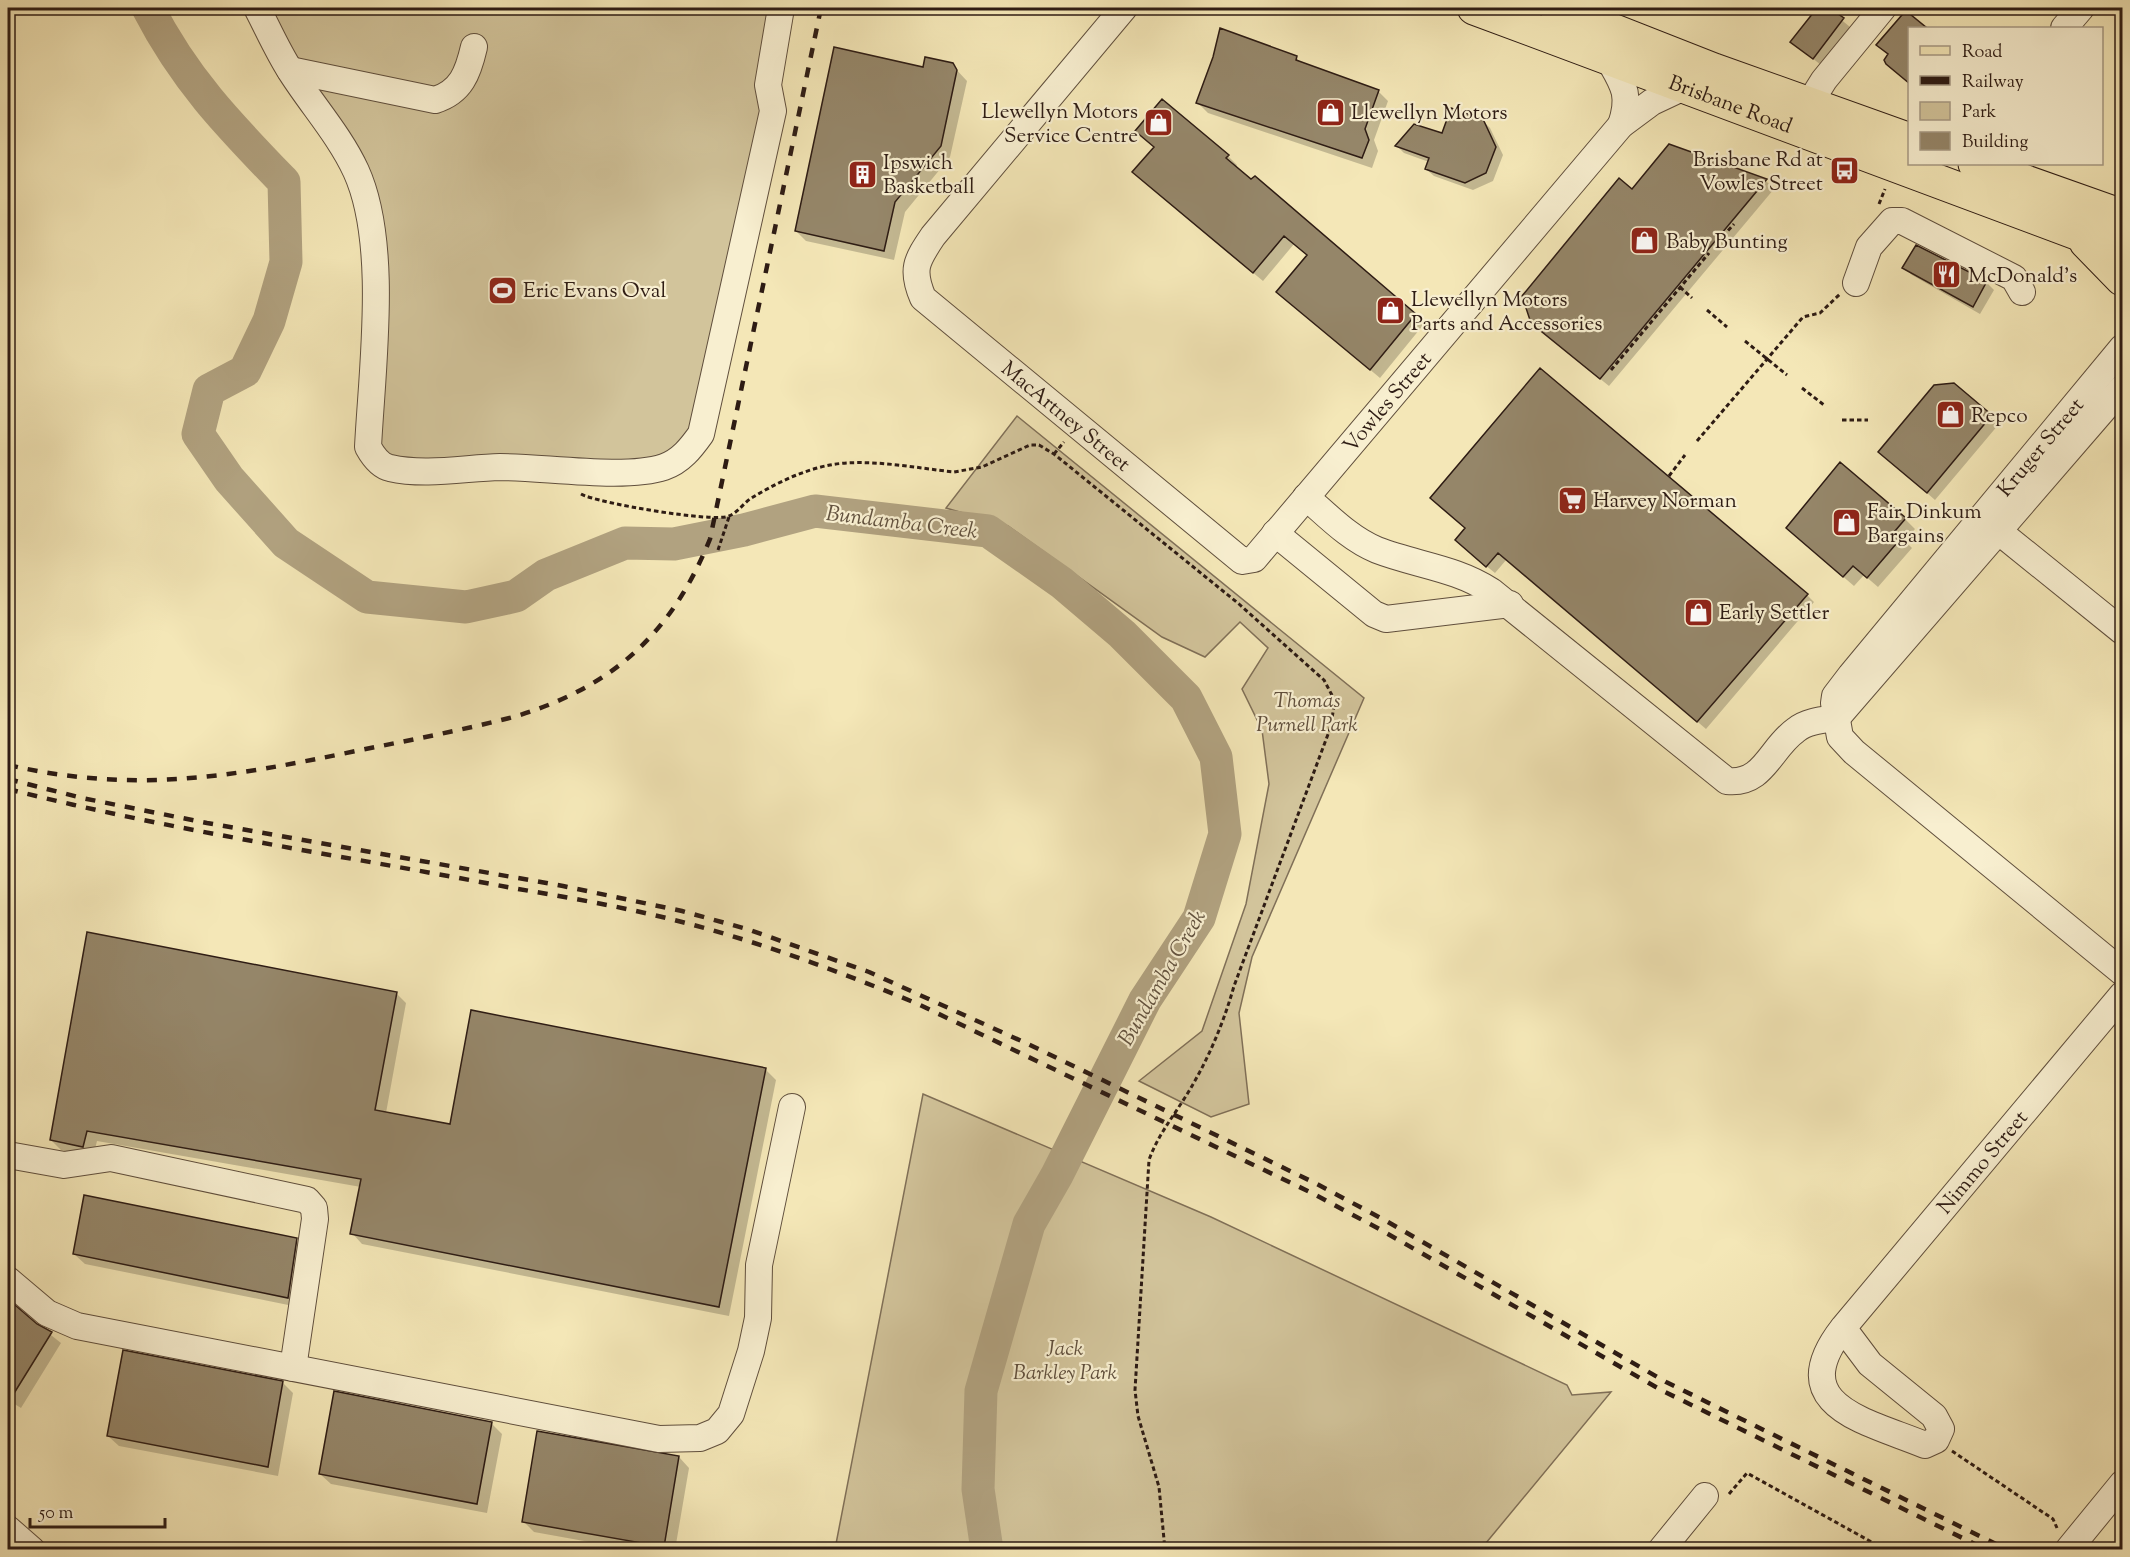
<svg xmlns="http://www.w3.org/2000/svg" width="2130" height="1557" viewBox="0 0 2130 1557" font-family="'Sorts Mill Goudy',serif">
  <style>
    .green { fill: #d2c49b; stroke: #807058; stroke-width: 1.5 }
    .shadow { fill: #0003 }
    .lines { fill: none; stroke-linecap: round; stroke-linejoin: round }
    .river { stroke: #b1a280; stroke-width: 33 }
    .building { fill: #958669; stroke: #2e1c14; stroke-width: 1.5 }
    .minor-casing { stroke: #604f3d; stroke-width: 28 }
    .major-casing { stroke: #2e1c14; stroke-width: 35 }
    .path { stroke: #2e1c14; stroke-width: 3; stroke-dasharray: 4.5 3; stroke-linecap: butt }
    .minor { stroke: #f8efd0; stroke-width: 26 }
    .major { stroke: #f4e7b7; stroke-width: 33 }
    .rail { stroke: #2e1c14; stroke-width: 4.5; stroke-dasharray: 10 10; stroke-linecap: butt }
    .labels { text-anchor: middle; stroke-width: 4.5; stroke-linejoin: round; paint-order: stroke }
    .street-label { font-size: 21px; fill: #2e1c14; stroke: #f8efd0 }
    .poi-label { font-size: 21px; fill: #2e1c14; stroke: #f8efd0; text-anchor: start }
    .park-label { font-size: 21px; font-style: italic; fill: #5f4e3c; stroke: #f8efd0 }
    .water-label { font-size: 22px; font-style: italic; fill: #62523f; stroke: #f8efd0 }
  </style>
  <rect width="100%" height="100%" fill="#f4e7b7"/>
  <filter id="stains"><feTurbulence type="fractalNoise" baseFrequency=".00333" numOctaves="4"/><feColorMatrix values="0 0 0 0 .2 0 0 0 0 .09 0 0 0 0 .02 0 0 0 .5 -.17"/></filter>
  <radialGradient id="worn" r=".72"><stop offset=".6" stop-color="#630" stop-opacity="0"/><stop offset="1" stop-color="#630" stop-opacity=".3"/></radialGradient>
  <path class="green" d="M271 8H773L764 119 694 423 677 453 649 465 402 467 372 447 374 233 326 120Z
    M1017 416 1364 698 1252 957 1239 1013 1249 1104 1211 1117 1139 1081 1202 1031 1246 904 1269 784 1262 730 1242 689 1268 648 1240 622 1205 657 1162 637 1008 526 946 508Z
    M923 1094 1211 1217 1567 1385 1572 1395 1611 1392 1481 1549H835Z"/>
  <path class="shadow" d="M861 8H885L883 13Z
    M1011 8H1062V9Z
    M1818 8H1827L1850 27 1821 65 1792 42Z
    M1905 13 1929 28H1910V84L1887 63 1889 55 1878 45Z
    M1296 58 1303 64 1378 91 1388 101 1374 140 1378 151 1372 168 1208 113 1198 103Z
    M952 65 967 81 950 157 905 212 894 260 806 241 796 231 924 69Z
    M1482 120 1490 128 1503 155 1493 181 1473 190 1434 176 1426 169 1429 162 1404 153 1397 146 1443 135Z
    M1669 146 1766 181 1774 189 1609 386 1541 331 1632 191Z
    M1228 156 1237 165 1235 168 1424 324 1380 378 1288 301 1308 256 1294 244 1263 281 1144 182Z
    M1916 247 1986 282 1994 290 1980 314 1912 275 1904 268Z
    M1953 384 1999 424 1935 500 1880 452Z
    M1905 519 1915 529 1905 541 1912 548 1878 587 1864 575 1854 586 1798 538Z
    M1467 528 1807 595 1814 602 1706 729 1507 559 1495 573 1464 548Z
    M396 993 406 1003 386 1113 451 1126 765 1069 776 1080 729 1316 362 1244 352 1233 361 1187 97 1141 93 1157 61 1150 51 1140Z
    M296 1240 307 1250 298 1307 85 1264 74 1254Z
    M8 1301 61 1343 21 1408 8 1400Z
    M283 1383 293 1393 278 1476 119 1446 108 1436Z
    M491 1423 502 1434 487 1513 331 1484 320 1474Z
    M679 1457 689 1468 675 1550H634L534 1532 524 1522Z"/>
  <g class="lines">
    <path class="river" d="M148 8C185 80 228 124 284 182L286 262 269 321 245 371 209 390 198 434 229 479 286 543 367 597 466 607 516 596 546 575 625 543 674 544 744 530 815 511 988 531 1062 583 1122 634 1186 698 1216 757 1225 834 1199 918 1145 1000 1057 1175 1029 1224 981 1391 978 1489 987 1550"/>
  </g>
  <path class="building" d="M1817 8H1829L1844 18 1813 59 1790 42Z
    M1908 8 1910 14 1927 28H1910V84L1886 64 1884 60 1888 54 1876 45Z
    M1220 28 1297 56 1296 60 1379 90 1365 129 1369 140 1362 158 1196 103 1213 57Z
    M834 47 923 67 925 57 953 63 957 70 941 146 895 202 884 251 795 231Z
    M1162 99 1229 155 1226 158 1251 179 1255 176 1416 314 1370 370 1276 292 1307 255 1284 236 1253 273 1132 172 1154 147 1135 131Z
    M1451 108 1483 119 1496 147 1486 173 1465 183 1425 169 1429 158 1395 146 1414 124 1442 133Z
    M1669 144 1767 179 1600 379 1531 323 1522 296 1619 178 1632 189Z
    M1916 245 1987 281 1973 307 1902 268Z
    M1540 368 1808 594 1697 722 1498 553 1486 567 1455 540 1465 528 1430 498Z
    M1954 383 1992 415 1927 493 1878 452 1934 385Z
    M1840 462 1906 518 1895 531 1902 537 1867 578 1853 566 1843 577 1786 528Z
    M87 932 397 992 375 1110 450 1124 471 1010 766 1068 719 1307 350 1234 361 1179 87 1131 83 1147 50 1140Z
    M84 1195 297 1238 288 1298 73 1254Z
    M8 1299 37 1324 52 1332 8 1403Z
    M123 1350 283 1381 268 1467 107 1436Z
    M334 1391 492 1422 477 1504 319 1474Z
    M537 1431 679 1456 664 1547 522 1522Z"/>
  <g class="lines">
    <defs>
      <g id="minor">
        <path d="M257 8C268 29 278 52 291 72 312 105 340 136 356 171 389 243 372 368 368 447 373 456 380 466 390 468 425 476 465 468 500 467 544 467 625 480 664 467 681 461 691 448 701 434L773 111 768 85 781 8"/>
        <path id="s1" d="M1124 8 933 236C916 261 911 270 923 298L1242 561 1254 559 1621 125 1652 102 1686 86"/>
        <path d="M2064 28 2081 8"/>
        <path d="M1607 56C1622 83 1632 93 1621 125"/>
        <path d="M290 70 435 100C461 92 468 73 474 47"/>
        <path d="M1809 104 1824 80 1883 8"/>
        <path d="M1856 283 1869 247 1892 221H1902L2014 278 2022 292"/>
        <path d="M2122 348 1851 675 1835 696 1834 703 1840 737 1854 752 2122 972"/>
        <path d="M1306 497C1328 516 1350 539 1377 550 1416 565 1456 568 1491 591L1727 781C1764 785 1770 748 1796 730 1807 721 1823 720 1837 718"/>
        <path d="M1987 522 2122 631"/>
        <path d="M1275 533 1374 614 1386 619 1510 604"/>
        <path d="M1841 713 2122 388"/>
        <path d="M8 1155 64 1165 111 1158 307 1200 314 1208 315 1219 293 1368"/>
        <path d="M8 1280 47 1313 77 1326 659 1439 700 1438 717 1431 731 1414 751 1351 758 1318 759 1265 792 1107"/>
        <path id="s2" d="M1843 1328 1870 1364 1934 1416 1941 1429 1936 1440 1925 1445C1867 1421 1782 1406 1843 1328L2122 995"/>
        <path d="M8 1529 32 1550"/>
        <path d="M1661 1550 1705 1496"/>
        <path d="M2068 1550 2122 1484"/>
      </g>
      <g id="major">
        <path id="s3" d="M1474 8 2122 250"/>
        <path d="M1556 8 1714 70 1910 140"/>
        <path d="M1975 164 2122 216"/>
        <path d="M2086 242 2122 279"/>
      </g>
    </defs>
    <use href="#minor" class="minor-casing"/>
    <use href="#major" class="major-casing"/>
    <path class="path" d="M1879 204 1885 189
      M1723 236 1734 224
      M1680 287 1692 298
      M1707 310 1727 327
      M1745 341 1787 375
      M1611 370 1709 253
      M1802 388 1824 405
      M1842 420H1868
      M1697 441 1803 317 1820 313 1840 294
      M1054 454 1064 442
      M1669 476 1685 455
      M581 494C597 503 714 523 729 516 737 513 743 504 750 499 774 484 803 470 830 465 867 458 916 468 954 472L982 467 1030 445H1039L1054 454 1239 604 1324 680 1335 701 1330 729 1234 986C1223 1025 1207 1062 1186 1096 1172 1118 1157 1137 1149 1160L1135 1390 1138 1416 1159 1487 1165 1550
      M718 550 729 517
      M1952 1451 2053 1519 2057 1528
      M1729 1494 1747 1473 1886 1550"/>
    <use href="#minor" class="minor"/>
    <use href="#major" class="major"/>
    <path class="rail" d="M8 765C136 794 230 777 356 751 410 740 464 730 517 716 614 686 672 633 710 539L821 8
      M8 779 82 798 207 823 563 886 682 911 747 929 869 972 1028 1044 1317 1184 1388 1222 1666 1382 2008 1550
      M8 789C172 831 340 855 507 887 565 897 625 907 682 922 763 943 841 972 918 1004L1312 1193 1381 1230 1661 1390 1987 1550"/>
  </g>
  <defs>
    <symbol id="shop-square" viewBox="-11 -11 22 22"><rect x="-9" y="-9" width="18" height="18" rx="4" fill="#8f2418" stroke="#f8efd0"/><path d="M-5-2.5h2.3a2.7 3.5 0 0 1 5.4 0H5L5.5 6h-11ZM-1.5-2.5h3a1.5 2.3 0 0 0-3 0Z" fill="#fff"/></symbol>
    <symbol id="bus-square" viewBox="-11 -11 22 22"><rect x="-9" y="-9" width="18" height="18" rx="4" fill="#8f2418" stroke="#f8efd0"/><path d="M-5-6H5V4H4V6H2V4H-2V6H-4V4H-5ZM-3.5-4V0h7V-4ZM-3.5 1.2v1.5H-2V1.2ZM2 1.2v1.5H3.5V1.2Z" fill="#fff"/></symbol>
    <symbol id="building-square" viewBox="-11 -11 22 22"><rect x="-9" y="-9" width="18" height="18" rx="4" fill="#8f2418" stroke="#f8efd0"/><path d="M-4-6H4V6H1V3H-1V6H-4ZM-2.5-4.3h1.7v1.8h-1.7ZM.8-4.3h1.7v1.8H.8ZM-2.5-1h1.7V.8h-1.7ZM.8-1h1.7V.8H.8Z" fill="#fff"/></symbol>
    <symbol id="restaurant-square" viewBox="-11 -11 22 22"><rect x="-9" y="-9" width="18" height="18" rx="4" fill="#8f2418" stroke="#f8efd0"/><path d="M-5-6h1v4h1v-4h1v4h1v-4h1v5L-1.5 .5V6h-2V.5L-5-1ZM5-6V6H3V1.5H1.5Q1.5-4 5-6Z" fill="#fff"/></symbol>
    <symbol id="stadium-square" viewBox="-11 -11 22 22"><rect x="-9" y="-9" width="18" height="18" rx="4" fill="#8f2418" stroke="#f8efd0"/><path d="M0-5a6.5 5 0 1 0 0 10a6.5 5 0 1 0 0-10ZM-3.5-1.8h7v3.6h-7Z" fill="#fff"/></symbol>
    <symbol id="supermarket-square" viewBox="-11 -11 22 22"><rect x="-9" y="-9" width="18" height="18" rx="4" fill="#8f2418" stroke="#f8efd0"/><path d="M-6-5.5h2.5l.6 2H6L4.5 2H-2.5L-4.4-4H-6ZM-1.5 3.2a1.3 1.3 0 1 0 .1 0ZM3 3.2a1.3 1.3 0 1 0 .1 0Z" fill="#fff"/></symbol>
  </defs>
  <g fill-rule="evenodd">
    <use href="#shop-square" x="1314" y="96" width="33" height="33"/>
    <use href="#shop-square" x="1142" y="106" width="33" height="33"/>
    <use href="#bus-square" x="1828" y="154" width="33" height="33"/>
    <use href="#building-square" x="846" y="158" width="33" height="33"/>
    <use href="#shop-square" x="1628" y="224" width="33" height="33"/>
    <use href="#restaurant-square" x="1930" y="258" width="33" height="33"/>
    <use href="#stadium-square" x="486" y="274" width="33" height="33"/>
    <use href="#shop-square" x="1374" y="294" width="33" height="33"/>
    <use href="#shop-square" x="1934" y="398" width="33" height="33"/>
    <use href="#supermarket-square" x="1556" y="484" width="33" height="33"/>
    <use href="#shop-square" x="1830" y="506" width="33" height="33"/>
    <use href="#shop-square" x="1682" y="596" width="33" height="33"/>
  </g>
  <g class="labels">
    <g class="street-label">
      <text dy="7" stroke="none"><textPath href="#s3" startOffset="274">Brisbane Road</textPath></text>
      <text dy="7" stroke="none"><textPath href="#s1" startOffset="996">Vowles Street</textPath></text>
      <text dy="7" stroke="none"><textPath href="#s1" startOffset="550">MacArtney Street</textPath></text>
      <text transform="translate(2040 447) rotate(-50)" y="7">Kruger Street</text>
      <text dy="7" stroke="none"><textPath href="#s2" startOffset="567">Nimmo Street</textPath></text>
    </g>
    <g class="poi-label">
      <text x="1138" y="118" text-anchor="end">Llewellyn Motors<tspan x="1138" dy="24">Service Centre</tspan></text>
      <text x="1351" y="119">Llewellyn Motors</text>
      <text x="1823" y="166" text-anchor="end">Brisbane Rd at<tspan x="1823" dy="24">Vowles Street</tspan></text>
      <text x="883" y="169">Ipswich<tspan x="883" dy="24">Basketball</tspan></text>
      <text x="1666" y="248">Baby Bunting</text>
      <text x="1968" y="282">McDonald's</text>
      <text x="523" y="297">Eric Evans Oval</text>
      <text x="1411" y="306">Llewellyn Motors<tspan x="1411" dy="24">Parts and Accessories</tspan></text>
      <text x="1971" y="422">Repco</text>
      <text x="1593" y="507">Harvey Norman</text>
      <text x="1867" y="518">Fair Dinkum<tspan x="1867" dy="24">Bargains</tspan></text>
      <text x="1719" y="619">Early Settler</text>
    </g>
    <g class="park-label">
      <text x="1307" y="707">Thomas<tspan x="1307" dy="24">Purnell Park</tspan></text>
      <text x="1065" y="1355">Jack<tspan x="1065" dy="24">Barkley Park</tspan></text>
    </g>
    <g class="water-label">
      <text transform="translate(902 521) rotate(7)" y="8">Bundamba Creek</text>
      <text transform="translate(1161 977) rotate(-60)" y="8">Bundamba Creek</text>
    </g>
  </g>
  <rect width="2130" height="1557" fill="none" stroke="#f4e7b7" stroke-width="30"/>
  <rect x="9" y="9" width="2112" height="1539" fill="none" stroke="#2e1c14" stroke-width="3"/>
  <rect x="15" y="15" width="2100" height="1527" fill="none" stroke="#2e1c14" stroke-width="1.5"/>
  <rect x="1908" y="27" width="195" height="138" fill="#f8efd0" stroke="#a79b85" stroke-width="1.5"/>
  <rect x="1920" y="46" width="30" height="9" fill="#f4e7b7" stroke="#a79b85" stroke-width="1.5"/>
  <text x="1962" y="57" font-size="18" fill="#2e1c14">Road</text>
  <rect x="1920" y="76" width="30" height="9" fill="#2e1c14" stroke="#a79b85" stroke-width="1.5"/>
  <text x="1962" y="87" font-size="18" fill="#2e1c14">Railway</text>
  <rect x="1920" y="102" width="30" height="18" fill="#d2c49b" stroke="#a79b85" stroke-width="1.5"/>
  <text x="1962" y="117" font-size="18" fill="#2e1c14">Park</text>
  <rect x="1920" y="132" width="30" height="18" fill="#958669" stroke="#a79b85" stroke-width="1.5"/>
  <text x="1962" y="147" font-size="18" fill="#2e1c14">Building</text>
  <path d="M30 1518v9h135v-9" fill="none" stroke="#2e1c14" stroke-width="3"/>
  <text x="39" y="1518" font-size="18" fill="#2e1c14" stroke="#f8efd0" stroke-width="4.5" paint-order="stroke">50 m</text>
  <rect width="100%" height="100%" filter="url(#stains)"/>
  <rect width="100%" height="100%" fill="url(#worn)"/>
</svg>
